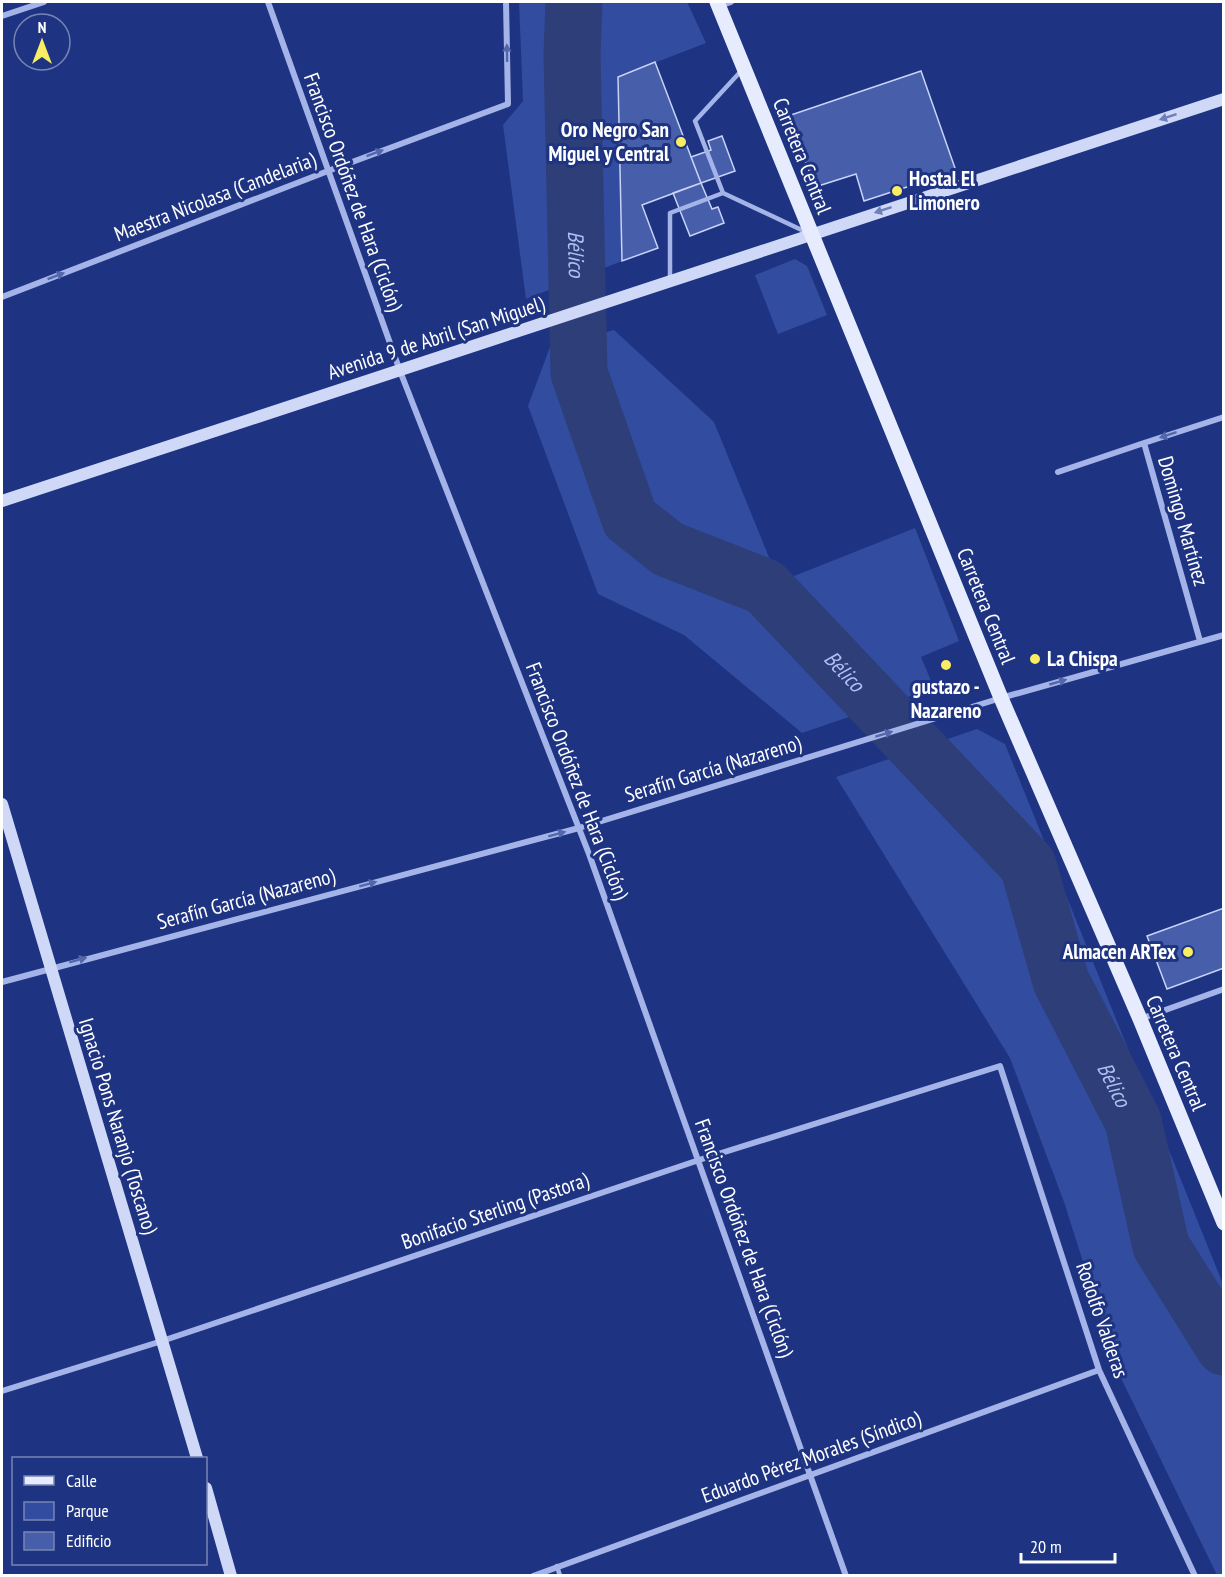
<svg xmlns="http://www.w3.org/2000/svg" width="1225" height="1577" viewBox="0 0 1225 1577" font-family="'PT Sans Narrow',sans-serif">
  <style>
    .green { fill: #324ca0 }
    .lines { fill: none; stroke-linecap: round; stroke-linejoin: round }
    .river { stroke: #2d3e78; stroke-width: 57 }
    .building { fill: #475eab; stroke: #c8d3f7; stroke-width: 1.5 }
    .lane { stroke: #a4b4e9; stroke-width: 4.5 }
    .street { stroke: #a4b4e9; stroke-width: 6 }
    .secondary { stroke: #cfd8f7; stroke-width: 12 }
    .primary { stroke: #e7ebfe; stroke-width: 15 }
    .oneway { fill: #5467ab }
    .oneway2 { fill: #6e7eb7 }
    .poi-dot { fill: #f8ed63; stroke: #1e3482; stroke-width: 2 }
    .labels { text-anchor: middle; stroke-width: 6; stroke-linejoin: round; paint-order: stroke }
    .poi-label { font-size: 21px; font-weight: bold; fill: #fff; stroke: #1e3482; text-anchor: end }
    .street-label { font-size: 21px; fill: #fff; stroke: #1e3482 }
    .water-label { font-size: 22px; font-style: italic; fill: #b0bff1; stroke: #1e3482 }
  </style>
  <rect width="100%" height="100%" fill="#1e3482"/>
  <path class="green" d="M519 2H687L706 43 618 77 622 261 526 299 503 125 523 101Z
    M795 259 807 266 827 315 778 334 755 275Z
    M614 330 714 422 779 582 915 528 959 641 921 657 934 688 802 733 684 635 598 594 528 406 550 347Z
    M977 729 1005 744 1223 1284V1575H1217L1118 1372 1064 1202 1010 1058 836 777Z"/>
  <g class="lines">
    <path class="river" id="s1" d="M574 2 572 54 579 373 630 519 668 549 765 587 1028 865 1061 981 1133 1121 1161 1246 1224 1347"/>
  </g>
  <path class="building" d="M655 62 701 183 642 205 658 248 622 261 618 77Z
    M921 71 956 171 864 201 856 174 815 187 788 116Z
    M722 136 735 171 701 183 691 157 711 150 708 141Z
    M701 183 712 209 718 207 724 223 690 236 673 193Z
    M1224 908V968L1167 989 1147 936Z"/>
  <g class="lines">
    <path class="lane" d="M723 193 808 233
      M670 281V213L723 193 695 121 742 70
      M557 1566 560 1576"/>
    <path class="street" d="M268 2 400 371 589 854 846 1576
      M719 6 731 2
      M2 16 44 2
      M2 297 328 171 508 104 506 2
      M1058 472 1144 443
      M1200 641 1144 443 1224 417
      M2 982 579 828 1001 698 1224 635
      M1140 1019 1224 989
      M2 1391 162 1341 699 1160 1000 1066 1099 1370 1195 1576
      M533 1576 1099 1370"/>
    <path class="secondary" d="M2 501 1224 99
      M2 804 197 1458
      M206 1488 231 1576"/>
    <path class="primary" d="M717 2 1001 698 1140 1019 1224 1223"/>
  </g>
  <defs><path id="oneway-solid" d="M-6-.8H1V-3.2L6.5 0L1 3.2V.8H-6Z" transform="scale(1.5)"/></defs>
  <g class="oneway">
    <use href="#oneway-solid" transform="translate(507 53) rotate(-91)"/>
    <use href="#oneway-solid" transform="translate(375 153) rotate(-20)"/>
    <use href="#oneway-solid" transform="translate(56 276) rotate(-21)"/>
    <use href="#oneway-solid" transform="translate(1168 435) rotate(162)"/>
    <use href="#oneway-solid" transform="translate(1058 682) rotate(-16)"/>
    <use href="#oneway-solid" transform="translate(884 734) rotate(-17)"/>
    <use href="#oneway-solid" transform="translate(557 834) rotate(-15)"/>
    <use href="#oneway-solid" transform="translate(368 884) rotate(-15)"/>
    <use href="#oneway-solid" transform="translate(78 960) rotate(-15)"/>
  </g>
  <g class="oneway2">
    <use href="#oneway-solid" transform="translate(1168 117) rotate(162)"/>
    <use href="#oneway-solid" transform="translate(883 210) rotate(162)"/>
  </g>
  <g class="poi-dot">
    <circle cx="681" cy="142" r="6"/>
    <circle cx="897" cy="191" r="6"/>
    <circle cx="1035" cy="659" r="6"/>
    <circle cx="946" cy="665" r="6"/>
    <circle cx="1188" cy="952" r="6"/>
  </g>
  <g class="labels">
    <g class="poi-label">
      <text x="669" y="137">Oro Negro San<tspan x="669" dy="24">Miguel y Central</tspan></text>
      <text x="909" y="186" text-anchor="start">Hostal El<tspan x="909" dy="24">Limonero</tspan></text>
      <text x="1047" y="666" text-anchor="start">La Chispa</text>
      <text x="946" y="694" text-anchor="middle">gustazo -<tspan x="946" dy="24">Nazareno</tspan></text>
      <text x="1176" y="959">Almacen ARTex</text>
    </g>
    <g class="street-label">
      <text transform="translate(802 156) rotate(68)" y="7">Carretera Central</text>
      <text transform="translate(353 192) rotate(70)" y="7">Francisco Ordóñez de Hara (Ciclón)</text>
      <text transform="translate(215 197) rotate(-21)" y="7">Maestra Nicolasa (Candelaria)</text>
      <text transform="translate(436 338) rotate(-18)" y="7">Avenida 9 de Abril (San Miguel)</text>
      <text transform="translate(1183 521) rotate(74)" y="7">Domingo Martínez</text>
      <text transform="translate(986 606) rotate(68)" y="7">Carretera Central</text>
      <text transform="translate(713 769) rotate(-17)" y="7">Serafín García (Nazareno)</text>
      <text transform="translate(577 781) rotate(69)" y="7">Francisco Ordóñez de Hara (Ciclón)</text>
      <text transform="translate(246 899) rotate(-15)" y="7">Serafín García (Nazareno)</text>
      <text transform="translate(1176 1053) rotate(67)" y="7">Carretera Central</text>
      <text transform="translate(118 1126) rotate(73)" y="7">Ignacio Pons Naranjo (Toscano)</text>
      <text transform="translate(495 1211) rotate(-19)" y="7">Bonifacio Sterling (Pastora)</text>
      <text transform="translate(744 1238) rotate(70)" y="7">Francisco Ordóñez de Hara (Ciclón)</text>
      <text transform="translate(1102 1320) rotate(71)" y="7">Rodolfo Valderas</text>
      <text transform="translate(811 1457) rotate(-20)" y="7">Eduardo Pérez Morales (Síndico)</text>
    </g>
    <g class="water-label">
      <text dy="8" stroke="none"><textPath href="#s1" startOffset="252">Bélico</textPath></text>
      <text dy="8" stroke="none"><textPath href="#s1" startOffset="794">Bélico</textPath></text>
      <text dy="8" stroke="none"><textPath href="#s1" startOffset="1298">Bélico</textPath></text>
    </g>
  </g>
  <rect width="1225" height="1577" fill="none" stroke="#ffffff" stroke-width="6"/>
  <rect x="12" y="1457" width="195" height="108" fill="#1e3482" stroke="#7885b4" stroke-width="1.5"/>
  <rect x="24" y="1476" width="30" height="9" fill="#e7ebfe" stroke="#7885b4" stroke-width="1.5"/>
  <text x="66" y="1487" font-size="18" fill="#ffffff">Calle</text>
  <rect x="24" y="1502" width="30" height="18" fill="#324ca0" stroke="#7885b4" stroke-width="1.5"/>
  <text x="66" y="1517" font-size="18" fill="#ffffff">Parque</text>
  <rect x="24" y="1532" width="30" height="18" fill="#475eab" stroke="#7885b4" stroke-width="1.5"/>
  <text x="66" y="1547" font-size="18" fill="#ffffff">Edificio</text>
  <g transform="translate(42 42)"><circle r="28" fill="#1e3482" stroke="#7885b4" stroke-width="1.5"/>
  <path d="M0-4.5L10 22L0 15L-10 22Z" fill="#f8ed63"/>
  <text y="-9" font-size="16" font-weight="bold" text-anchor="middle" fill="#ffffff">N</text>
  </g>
  <path d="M1021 1553v9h94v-9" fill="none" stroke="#ffffff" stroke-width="3"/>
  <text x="1030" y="1553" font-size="18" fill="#ffffff" stroke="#1e3482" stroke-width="4.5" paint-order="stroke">20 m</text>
</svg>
